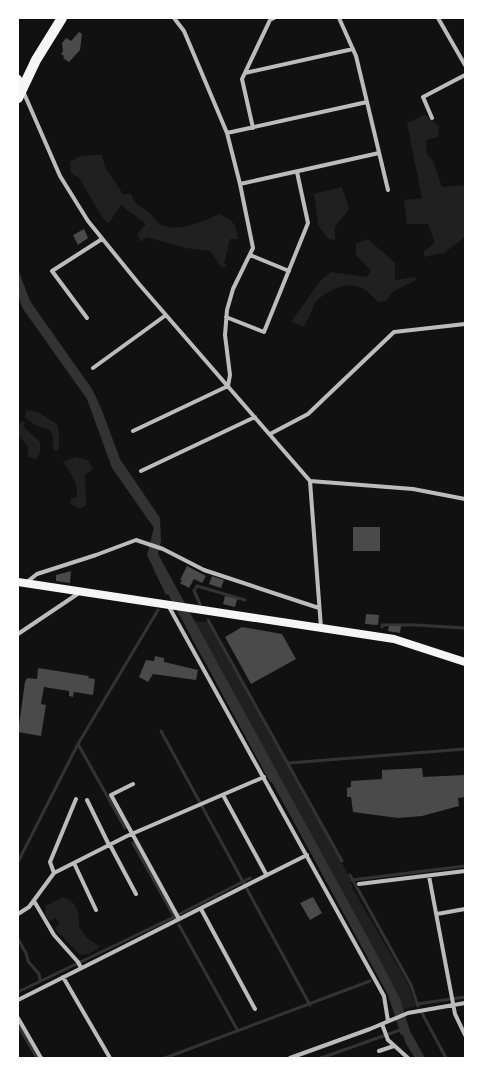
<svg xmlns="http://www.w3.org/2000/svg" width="483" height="1076" viewBox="0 0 483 1076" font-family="Jost,sans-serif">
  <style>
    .green { fill: #202020 }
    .water { fill: #333 }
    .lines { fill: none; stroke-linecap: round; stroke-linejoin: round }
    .stream { stroke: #333; stroke-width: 3 }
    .building { fill: #4a4a4a }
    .minor { stroke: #bcbcbc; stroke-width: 4 }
    .secondary { stroke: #f5f5f5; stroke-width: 8 }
    .primary { stroke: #f5f5f5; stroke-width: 10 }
  </style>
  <rect width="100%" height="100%" fill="#111"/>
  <path class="green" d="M425 115 439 126 438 137 426 140 427 154 433 161 442 187 465 185V237L444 253 424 257V251L435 243 428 224H407L404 200 422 198 407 123Z
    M94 155H102L105 167 123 194H131C136 206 137 204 147 211 152 214 155 221 160 224 174 234 205 221 219 214 232 219 237 224 238 239H230L224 263 228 266 222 268 210 251 185 248 146 237 141 242 137 234 146 224 121 205 109 223 104 220 79 178 71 173 70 162 78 157Z
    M342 187 349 209 335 227V240L328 239 318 225 314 194Z
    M368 239 395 263V280L415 277 416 280 392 292 386 301 378 302C374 298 369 292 364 289 349 280 326 290 316 302 314 304 307 322 304 327L291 322 320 281 331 272 367 277 371 271 356 255V244Z
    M26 410 38 412 57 424 59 432V450L54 451C52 446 54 441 53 436 50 426 44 430 38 426 33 424 29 420 25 417Z
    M22 421 25 422 24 427 40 442V452L36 459 28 457V447L18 434V424Z
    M75 457 88 460 93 469 85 475 86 505C80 510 76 508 70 503L71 499 77 497C78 483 71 473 63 462Z
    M188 621 208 622 304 792 349 876 353 889 408 984 416 1006 394 1012 390 996 381 979 185 626Z
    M62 897C77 900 80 914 79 927L87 938 100 947 89 954 80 955 55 929 59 923 58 920 55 918 50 921 45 915 46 906Z"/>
  <path class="water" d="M18 269 30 301 92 389 101 408 120 459 160 518 161 541 158 554 380 960 400 999 410 1031 425 1058H415L406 1044 403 1035H401L388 995 272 782H270L168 594 166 595 147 555 154 528 112 468 87 399 23 309 18 296Z"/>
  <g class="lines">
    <path class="stream" d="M200 604 194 591 197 586 245 600
      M208 620 342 861
      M382 627V625H415L465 628
      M161 731 310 1005
      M78 744 125 828
      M289 763 465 749
      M133 843 175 918
      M18 862 78 744 158 610
      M350 875 411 985 418 1006
      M352 880 465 866
      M179 925 238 1031
      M18 939 26 953 28 961 39 974 40 980
      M18 992 174 917 250 878
      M417 1004 465 997
      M422 1013 446 1058
      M18 1025 37 1058
      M165 1058 370 981
      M321 1058 403 1029"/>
  </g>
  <path class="building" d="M79 32 82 34 80 50 69 62 63 58 64 56 61 54 63 51 62 43 66 38 71 41Z
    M84 229 88 238 78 245 73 235Z
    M353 527H380V551H353Z
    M187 566 206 576 202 583 194 579 189 588 180 583 182 580H180Z
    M71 571 70 583 56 581V575Z
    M212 576 224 580 221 588 209 584Z
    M225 596 237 599 235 607 223 604Z
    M366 614 379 615 378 625 365 624Z
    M389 626H401L400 633 388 631Z
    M242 627 282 634 296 659 251 684 225 637Z
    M155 656 164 658V662L198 670 196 680 153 674 148 682 139 677 146 660 154 661Z
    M38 668 89 676 88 678 95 679 93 695 74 692 73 697 69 696V691L44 687 41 704 46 705 41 736 18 732 25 682 27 678 37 679Z
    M422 768 423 777 465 775V797L458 798 459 806 422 816 398 818 353 812 351 797H347V788L351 787V781L382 779V770Z
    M313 897 322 913 310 920 300 903Z"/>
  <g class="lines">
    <path class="minor" d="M174 18 184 31 227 133 240 184 253 248 233 289 227 310 225 335 230 375 228 386
      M339 18 356 56 388 190
      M438 18 465 65
      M245 73 353 49
      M23 91 60 176 88 221 139 284 310 481 321 628
      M432 118 423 97 465 75
      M253 128 242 79 270 20 274 18
      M227 133 367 102
      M240 184 379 153
      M250 255 289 271
      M226 317 264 332 308 223 297 172
      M87 318 52 271 102 239
      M93 368 166 315
      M133 431 228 386
      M270 434 308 414 394 332 465 324
      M141 471 255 417
      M310 481 413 489 465 499
      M27 582 37 574 96 555 136 540 163 549 204 570 319 608
      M168 605 384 996 388 1021
      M18 634 79 593
      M133 784 111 795 179 919
      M223 795 266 874
      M87 800 109 845
      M110 845 136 894
      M74 863 96 910
      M54 873 50 862 76 799
      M429 876 455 1014 465 1035
      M359 884 465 871
      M34 901 54 935 78 962 81 968
      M201 909 255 1009
      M18 914 29 907 54 873 127 836 264 777
      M437 914 465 909
      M63 977 110 1058
      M18 1000 307 855
      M18 1018 41 1058
      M382 1024 388 1040 408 1058
      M379 1051 394 1046
      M290 1058 370 1029 408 1013 465 1003"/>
    <path class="secondary" d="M18 79 22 88
      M18 582 394 639 465 662"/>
    <path class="primary" d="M18 98 36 60 62 18"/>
  </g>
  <rect width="483" height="1076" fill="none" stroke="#ffffff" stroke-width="38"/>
</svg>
